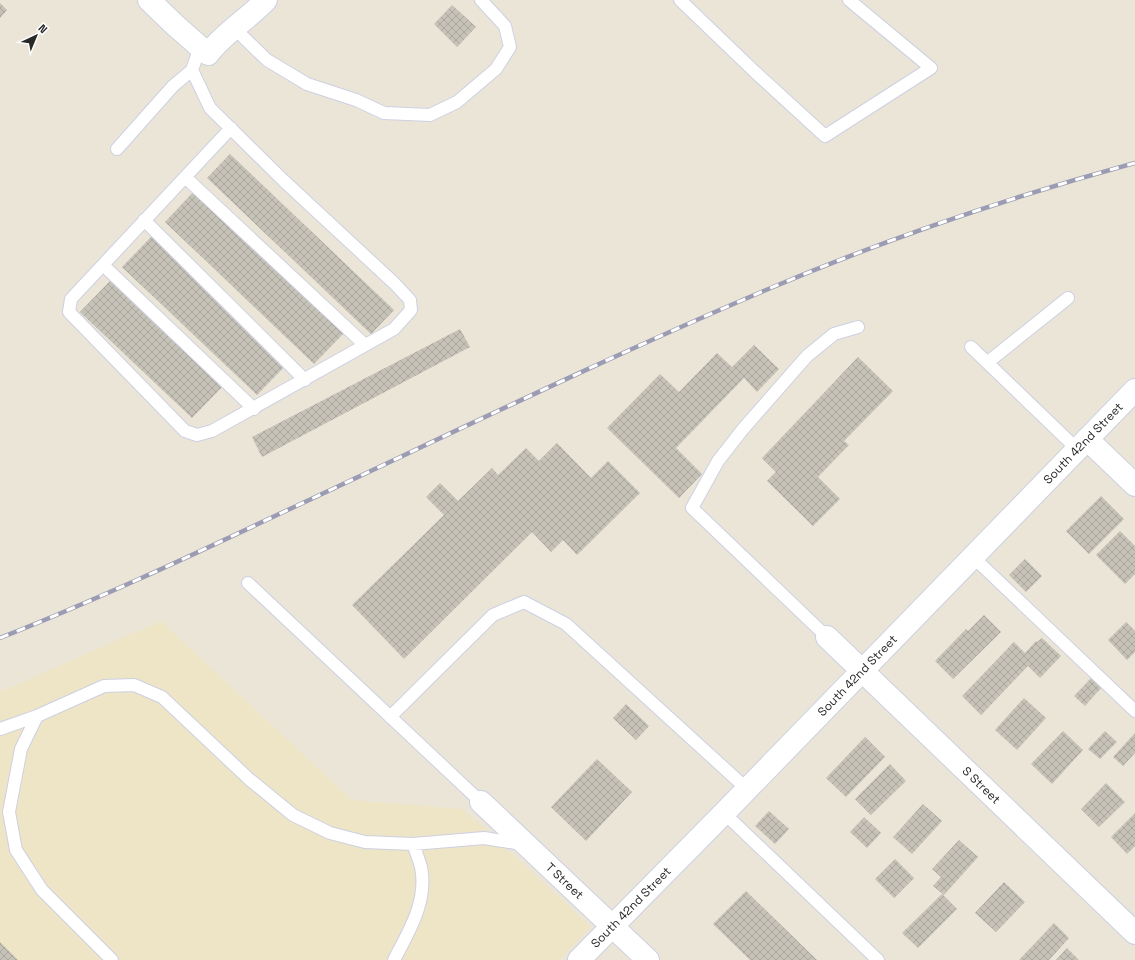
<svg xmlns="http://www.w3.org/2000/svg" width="1135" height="960" viewBox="0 0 1135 960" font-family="'Space Grotesk',sans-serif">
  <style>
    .education { fill: #eee5c6 }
    .building { fill: url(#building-cross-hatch) }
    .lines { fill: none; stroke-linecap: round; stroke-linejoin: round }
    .lane-casing { stroke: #cdd0e2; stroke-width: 14 }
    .street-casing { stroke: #cdd0e2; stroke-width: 24 }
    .secondary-casing { stroke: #cdd0e2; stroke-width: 24 }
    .lane { stroke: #fff; stroke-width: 12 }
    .street { stroke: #fff; stroke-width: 22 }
    .secondary { stroke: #fff; stroke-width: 22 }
    .rail-casing { stroke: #9b9cb4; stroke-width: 4.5 }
    .rail { stroke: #fff; stroke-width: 3; stroke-dasharray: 9; stroke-linecap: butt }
    .labels { text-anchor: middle; stroke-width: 4; stroke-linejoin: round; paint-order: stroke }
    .street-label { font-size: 12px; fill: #282828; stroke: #fff }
  </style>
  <defs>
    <pattern id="building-cross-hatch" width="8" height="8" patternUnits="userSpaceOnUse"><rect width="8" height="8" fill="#c6c2b8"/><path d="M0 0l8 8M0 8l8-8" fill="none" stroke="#aaa79e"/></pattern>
  </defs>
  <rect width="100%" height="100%" fill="#ebe5d8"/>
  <path class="education" d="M161 621 352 800 463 809 591 927 559 960H0V692Z"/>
  <path class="building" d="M0 3 7 10 0 18Z
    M452 5 476 27 457 47 434 24Z
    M230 154 394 310 371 334 207 178Z
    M194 191 344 333 314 364 165 222Z
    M152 236 287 364 257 395 122 267Z
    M110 281 222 387 192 418 80 312Z
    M460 329 470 347 262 457 252 437Z
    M754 345 779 369 757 392 744 378 676 448 702 474 679 498 607 428 660 374 679 392 717 353 732 367Z
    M858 357 893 391 844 441 849 445 818 477 840 499 813 526 767 481 776 472 762 458Z
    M557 443 591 478 608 461 640 493 577 555 563 540 551 552 532 532 404 659 352 605 444 515 426 497 440 483 458 501 492 468 498 475 526 448 539 461Z
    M1101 496 1124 519 1089 554 1066 531Z
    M1120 531 1135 546V574L1125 584 1096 555Z
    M1025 559 1042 576 1026 592 1009 575Z
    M984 615 1001 632 953 679 935 661 966 629 968 631Z
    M1126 622 1135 631V652L1127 660 1108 640Z
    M1042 638 1061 656 1040 678 1028 666 981 715 962 696 1014 642 1025 653 1036 641 1037 642Z
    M1092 677 1102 687 1085 706 1074 696Z
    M1024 698 1046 718 1017 750 995 730Z
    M626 704 649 726 636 740 613 718Z
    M1063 731 1083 750 1052 784 1031 764Z
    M1105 731 1117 742 1100 759 1088 749Z
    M1135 733V753L1123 766 1113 757Z
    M865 737 885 757 846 797 826 778Z
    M597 759 632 792 586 841 551 807Z
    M890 764 906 781 871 815 855 799Z
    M1106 783 1125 802 1099 827 1081 809Z
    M923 804 942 821 912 854 893 837Z
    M769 811 789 829 775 844 755 826Z
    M1135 813V846L1127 854 1111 837Z
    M864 817 881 833 867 848 850 832Z
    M959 840 978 857 944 895 933 886 941 877 932 869Z
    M895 859 914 878 894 898 875 879Z
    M1004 882 1025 902 996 932 975 913Z
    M746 891 817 960H750L713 924Z
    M942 894 957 909 918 948 902 933Z
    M1054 923 1069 938 1049 960H1019Z
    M0 942 18 960H0Z
    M1067 948 1079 960H1056Z"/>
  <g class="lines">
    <defs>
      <path id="lane" d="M680 0 755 72 825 136 931 68 849 0
        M235 29 267 60 307 84 356 100 384 113 430 115 457 102 496 69 510 47 505 26 481 0
        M200 47 192 70 210 108 284 181 394 283 410 300 411 310 394 329 212 431 197 435 185 431 69 312 71 299 231 128
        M117 149 173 86 192 70
        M185 177 365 345
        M144 220 305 380
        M103 265 254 409
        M971 347 1077 449
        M988 362 1068 298
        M973 557 1135 711
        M248 583 481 802
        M827 637 692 508 718 461 743 429 807 356 834 334 858 327
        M390 717 493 615 524 602 566 624 747 789
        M0 729 37 716
        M724 813 878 960
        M112 960 42 890 16 850 9 812 21 749 37 716 104 686 134 685 162 697 249 779 293 815 330 833 365 842 413 844 484 838 522 844
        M394 960C409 931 428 901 421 867 419 860 416 852 413 844"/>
      <g id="street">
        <path d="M149 0 176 26 208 54C224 33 248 19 266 0"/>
        <path d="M1087 439 1135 485"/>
        <path id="s1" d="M827 637 1135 933"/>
        <path id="s2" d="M481 802 648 960"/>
      </g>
      <g id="secondary">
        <path id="s3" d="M579 960 724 813 1135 390"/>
      </g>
    </defs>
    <use href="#lane" class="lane-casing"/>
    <use href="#street" class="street-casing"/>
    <use href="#secondary" class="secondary-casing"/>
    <use href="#lane" class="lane"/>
    <use href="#street" class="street"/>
    <use href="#secondary" class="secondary"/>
    <defs>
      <path id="rail" d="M0 638C94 601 186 558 277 515 440 439 601 360 766 290 886 239 1010 197 1135 163"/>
    </defs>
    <use href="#rail" class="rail-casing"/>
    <use href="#rail" class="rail"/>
  </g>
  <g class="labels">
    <g class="street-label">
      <text dy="4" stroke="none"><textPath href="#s3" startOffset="722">South 42nd Street</textPath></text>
      <text dy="4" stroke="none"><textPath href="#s3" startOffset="398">South 42nd Street</textPath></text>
      <text dy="4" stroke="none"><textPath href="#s1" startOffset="214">S Street</textPath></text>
      <text dy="4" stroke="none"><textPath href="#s2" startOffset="115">T Street</textPath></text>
      <text dy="4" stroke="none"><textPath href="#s3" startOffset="74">South 42nd Street</textPath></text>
    </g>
  </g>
  <g transform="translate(36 36) rotate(44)" stroke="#ffffff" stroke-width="3" paint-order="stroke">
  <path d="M0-3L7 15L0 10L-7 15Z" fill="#282828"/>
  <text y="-6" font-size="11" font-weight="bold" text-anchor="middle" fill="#282828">N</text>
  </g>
</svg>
